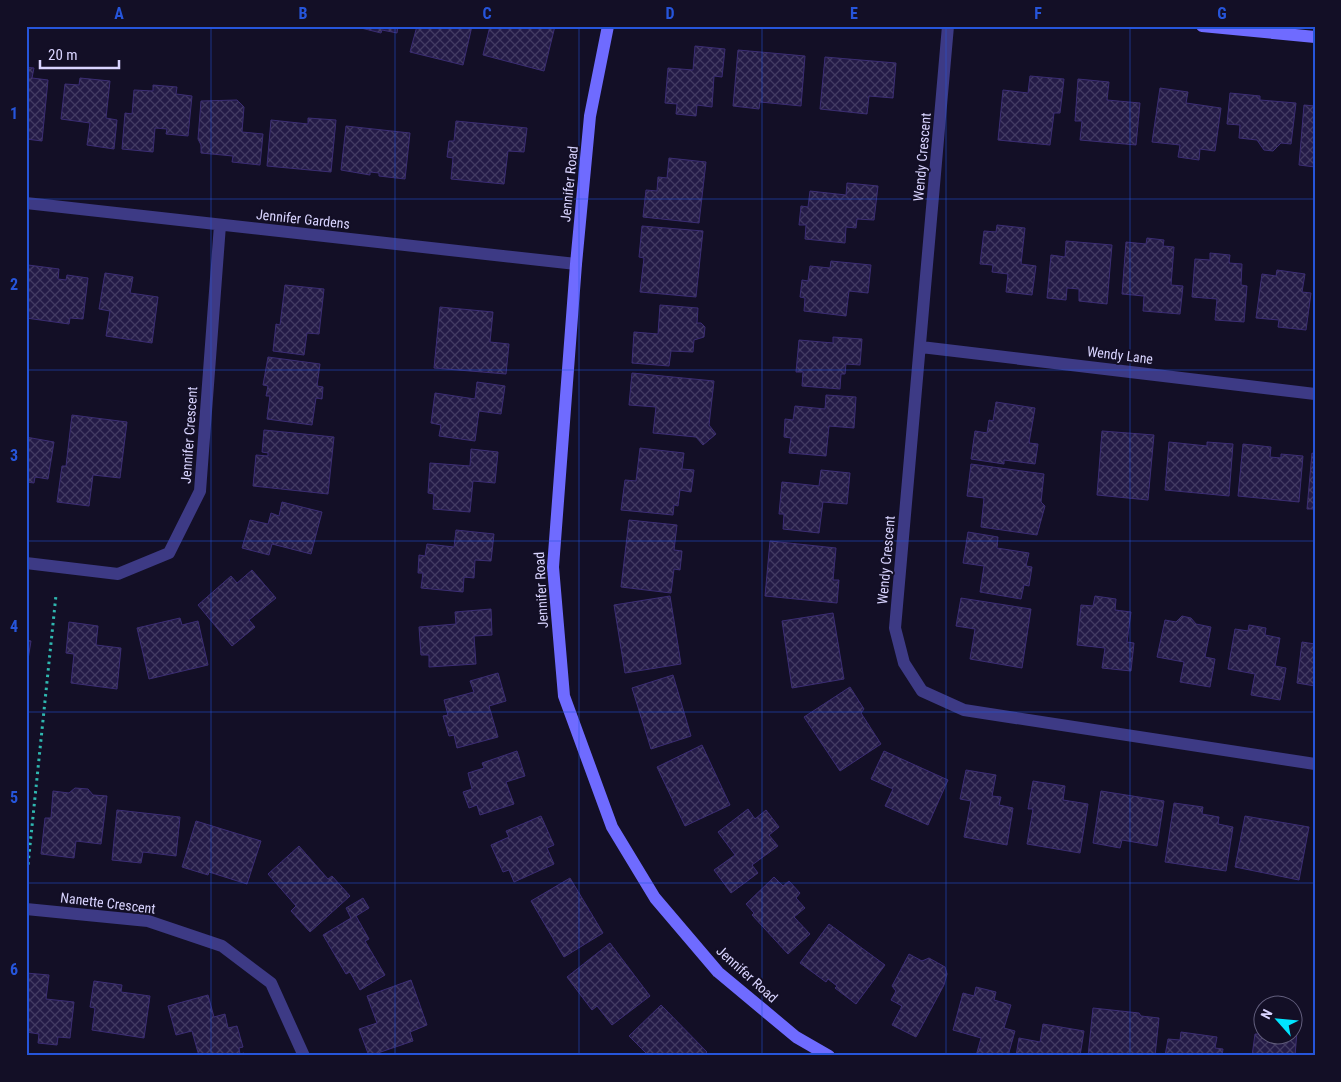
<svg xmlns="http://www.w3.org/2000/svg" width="1341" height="1082" viewBox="0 0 1341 1082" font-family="'Roboto Condensed',sans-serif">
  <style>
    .building { fill: url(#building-cross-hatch); stroke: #3b2d73 }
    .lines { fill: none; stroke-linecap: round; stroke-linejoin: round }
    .path { stroke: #2fb8b0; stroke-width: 3; stroke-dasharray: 2.5 4; stroke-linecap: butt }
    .street { stroke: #3d3a85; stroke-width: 12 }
    .secondary { stroke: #6f6bff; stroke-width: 12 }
    .grid { fill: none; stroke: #2655da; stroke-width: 1; stroke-opacity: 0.55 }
    .labels { text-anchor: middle; stroke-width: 4; stroke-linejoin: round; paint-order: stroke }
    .street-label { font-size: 14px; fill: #d9d4ff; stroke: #130f26 }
    .neatline { fill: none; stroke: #2655da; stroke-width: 2 }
    .grid-label { font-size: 16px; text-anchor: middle; font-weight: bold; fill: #2655da }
  </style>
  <defs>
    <pattern id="building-cross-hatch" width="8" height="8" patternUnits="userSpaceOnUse" patternTransform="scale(1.25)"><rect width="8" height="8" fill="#241b47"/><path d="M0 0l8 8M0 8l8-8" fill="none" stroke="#433b63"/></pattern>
  </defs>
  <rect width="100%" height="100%" fill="#130f26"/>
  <path class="building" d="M353 26H398L397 33 382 30 381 33Z
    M417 26H472L463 65 410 52Z
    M490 26H555L544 71 483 55Z
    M695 46 725 49 722 77 714 76 712 107 697 105 696 116 676 114 677 104 665 103 668 68 693 70Z
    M738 50 805 56 801 106 760 102 759 109 733 106Z
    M825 57 896 63 893 98 869 96 867 114 820 109Z
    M26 67 34 68 32 78 48 80 42 141 26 139Z
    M1030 76 1064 79 1060 113H1054L1050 145 998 140 1003 90 1028 93Z
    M80 78 110 81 106 118 117 120 114 149 87 145 90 123 61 119 65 84 79 85Z
    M1078 79 1109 82 1107 100 1140 103 1136 145 1080 140 1082 121H1075Z
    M153 85 177 87 176 94 192 96 188 136 166 134 167 129 155 128 153 152 122 149 125 113 132 114 134 90 153 91Z
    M1160 88 1188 92 1186 103 1221 108 1215 151 1200 149 1199 160 1178 157 1180 145 1152 142Z
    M1230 93 1260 96V100L1296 103 1291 144 1281 143 1273 151 1264 150 1257 140 1239 138 1240 125 1227 124Z
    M237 100 244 107 242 132 263 134 260 165 232 162 233 156 201 153V145L198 139 201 101Z
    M1304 105 1315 106V167L1299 165Z
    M308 118 336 120 331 172 267 166 271 120 308 124Z
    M456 121 527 128 524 152 508 151 504 184 451 179 453 158 447 157 449 141H454Z
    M346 126 410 133 405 179 379 176V173L370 172V175L341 170Z
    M669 158 706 162 699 223 643 217 646 190 657 191 658 177 667 178Z
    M847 183 878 186 874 220 857 219 856 228 846 227 845 243 805 239 806 225H799L801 206 808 207 810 191 846 195Z
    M997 225 1025 228 1021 264 1036 266 1032 295 1006 292 1008 274 992 272 993 265 980 264 984 231 996 232Z
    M642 226 703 231 696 297 640 292 644 258 639 257Z
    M1147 238 1164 240 1163 246 1174 247 1171 285 1183 286 1180 314 1143 311 1144 296 1122 294 1126 242 1146 244Z
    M1066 241 1112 245 1107 304 1079 301V289L1067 288 1066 300 1047 298 1051 255 1065 257Z
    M1210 253 1230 255 1229 263 1242 264 1241 285 1247 286 1244 322 1215 320 1217 299 1192 297 1195 259 1210 260Z
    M831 261 871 265 868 293 849 291 846 316 804 311 805 298 800 297 802 280 808 281 810 266 830 268Z
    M28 265 59 269 58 279 66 280 67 275 88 278 83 319 70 318 69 324 26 318V281Z
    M1277 270 1305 274 1302 292 1311 293 1306 330 1278 327 1279 320 1256 318 1262 274 1276 276Z
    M105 273 133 277 130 293 158 297 152 343 106 336 110 311 99 309Z
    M285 285 324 289 319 334 307 333 304 355 273 351 276 324 280 325Z
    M660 305 698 308 697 323H701L705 327 704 337 694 340 693 352 671 351 669 366 632 363 634 332 658 334Z
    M440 307 493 312 490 342 509 344 506 374 434 368Z
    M833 337 862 339 860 365 846 364 845 374H841L840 389 802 386 803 372H796L799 340 833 343Z
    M268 357 320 364 317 386 323 387 322 399 316 398 312 425 267 419 270 396H266L268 386 263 385Z
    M632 373 714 381 709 425 716 434 703 445 696 437 653 433 656 407 629 405Z
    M477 382 505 386 501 414 479 411 475 441 439 436 441 425 431 423 435 393 475 399Z
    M826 395 856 397 854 428 829 426 826 456 789 453 791 438 784 437 785 419 793 420 795 406 825 409Z
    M996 402 1035 408 1029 443 1038 444 1035 464 1004 460V464L971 459 975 431 987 433 989 420 993 421Z
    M72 415 127 422 120 478 93 475 89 506 57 502 62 466H66Z
    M264 430 334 437 328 494 253 486 256 455 268 456V453L262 452Z
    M1102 431 1154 435 1148 500 1097 495Z
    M26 437 54 442 48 479 35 477 34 483 26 482Z
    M1169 442 1207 446V442L1233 444 1229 496 1165 490Z
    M1243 444 1271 447 1270 457 1281 458V454L1303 456 1299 502 1238 496Z
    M640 448 684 453 682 469 694 470 691 492 680 490 678 506 674 505 673 515 621 510 625 480 636 481Z
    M471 449 498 452 495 483 473 481 470 512 433 509 434 494 428 493 430 463 470 466Z
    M1312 453 1315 454V509H1307Z
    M971 464 1044 474 1041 502 1045 506 1037 535 981 527 984 498 967 496Z
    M821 470 850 473 847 504 823 502 819 533 783 529 784 514H779L782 482 819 486Z
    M282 502 322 512 311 554 272 544 269 555 242 548 250 520 268 524 271 513 279 516Z
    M629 520 677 525 674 550 682 551 680 570 674 569 671 593 621 587Z
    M456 530 494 534 491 561 475 560 474 578 464 577 463 592 421 588 423 573H418L419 555 425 556 427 544 454 547Z
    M968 532 998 537 997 548 1029 553 1026 566 1032 567 1029 586 1024 585 1021 599 980 592 984 566 963 563Z
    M770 541 836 548 833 580H839L837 603 765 596Z
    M252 570 276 598 249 620 255 627 232 646 198 605 231 576 237 583Z
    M670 596 681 664 625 673 614 605Z
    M1095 596 1116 599 1115 610 1131 612 1127 642 1134 643 1131 671 1102 668 1105 648 1077 645 1081 605 1093 606Z
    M961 598 1031 609 1022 668 970 659 975 629 956 626Z
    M491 609 492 635 474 636 476 664 429 667V655H421L419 627 456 624 455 612Z
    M833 613 844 679 792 688 782 621Z
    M1182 616 1191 618 1196 624 1211 627 1205 657 1215 659 1210 687 1180 682 1184 662 1157 657 1165 620 1176 622Z
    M180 618 182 625 198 621 208 665 149 679 137 628Z
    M69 622 98 626 96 645 121 648 117 689 71 683 74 654 66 653Z
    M1249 625 1266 628 1265 635 1280 638 1275 666 1286 668 1280 700 1251 695 1255 674 1228 669 1235 629 1248 631Z
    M26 640 31 641 26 672Z
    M1302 642 1315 644V686L1297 683Z
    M498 673 506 701 489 706 498 737 457 748 454 735 449 736 443 716 448 715 444 700 474 692 470 681Z
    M673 675 691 736 651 749 632 688Z
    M850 687 864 709 861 713 881 744 840 771 804 717Z
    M702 745 730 805 685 826 657 767Z
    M517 751 525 776 506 782 514 804 480 815 477 805 469 808 463 792 472 789 468 773 484 768 482 763Z
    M884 751 948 780 928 825 885 806 893 789 871 779Z
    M966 770 996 775 992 796 1001 797 999 805 1013 808 1007 845 964 837 971 801 960 799Z
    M1033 781 1065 786 1063 800 1088 804 1080 853 1027 844 1033 809H1028Z
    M75 788 88 789 93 795 107 796 101 844 76 841 74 858 41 854 45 818H51L53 791 69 793Z
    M1101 791 1164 801 1157 846 1122 840 1120 848 1093 843Z
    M1174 803 1203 807 1202 814 1219 817 1218 824 1233 827 1226 871 1165 862Z
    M748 809 755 819 766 810 779 827 769 835 778 846 752 865 758 873 731 893 714 870 735 855 718 832Z
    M117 810 180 817 176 856 143 852 141 863 112 860Z
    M541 816 554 845 547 848 554 864 514 882 509 870 503 872 491 845 509 837 506 831Z
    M1245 816 1309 827 1299 880 1235 867Z
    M196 821 261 841 247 884 209 872 208 875 182 867Z
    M299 846 328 879 332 876 350 896 310 932 291 911 296 906 268 874Z
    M774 877 783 886 789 881 800 893 796 898 805 908 794 917 810 934 788 954 752 915 754 913 746 904Z
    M570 878 603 933 564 957 531 901Z
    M363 898 369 908 356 916 369 939 365 941 385 975 360 990 350 972 346 974 323 935 351 918 346 908Z
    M829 924 885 965 856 1004 835 988 837 986 828 979 826 982 800 963Z
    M610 943 650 996 612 1025 597 1006 592 1010 567 977Z
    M909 954 922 961 929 958 945 967 947 974 944 985 916 1037 892 1025 902 1006 891 1000 896 991 892 986Z
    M26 973 49 975 46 999 74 1002 70 1038 58 1037 57 1045 38 1043 39 1034 26 1032Z
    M411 980 427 1025 410 1032 413 1041 369 1056 359 1029 377 1023 367 996Z
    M94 981 122 985 121 992 150 996 144 1038 92 1030 95 1008 90 1007Z
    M976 987 996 992 994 1000 1011 1005 1004 1028 1015 1031 1008 1056H976L981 1038 953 1030 963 993 974 996Z
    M208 995 214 1017 225 1014 228 1028 237 1026 243 1047 239 1048 240 1054 244 1053V1056H199L192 1031 176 1035 168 1006Z
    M661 1005 707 1052 703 1056H649L629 1036Z
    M1093 1008 1139 1013 1141 1016 1159 1018 1155 1056H1088Z
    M1043 1024 1084 1031 1080 1056H1016L1019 1038 1040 1042Z
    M1294 1031H1297L1295 1056H1252L1255 1034H1294Z
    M1181 1032 1217 1037 1215 1048 1223 1049 1222 1056H1165L1168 1039 1180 1040Z"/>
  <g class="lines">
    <path class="path" d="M26 884 56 595"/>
    <path class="street" d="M948 26 895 628 904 663 922 691 964 710 1315 764
      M26 203 576 264
      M921 347 1315 394
      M26 563 118 574 169 553 200 491 220 225
      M26 909 148 921 222 946 271 983 304 1056"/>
    <path class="secondary" d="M608 26 590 116 576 264 553 567 564 696 612 827 655 898 718 972 796 1037 829 1056
      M1202 26 1315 37"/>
  </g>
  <path class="grid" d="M211 26V1056M395 26V1056M579 26V1056M762 26V1056M946 26V1056M1130 26V1056M26 199H1315M26 370H1315M26 541H1315M26 712H1315M26 883H1315"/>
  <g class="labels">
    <g class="street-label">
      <text transform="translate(922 157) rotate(-85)" y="5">Wendy Crescent</text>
      <text transform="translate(569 184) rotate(-84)" y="5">Jennifer Road</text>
      <text transform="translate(303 219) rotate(6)" y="5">Jennifer Gardens</text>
      <text transform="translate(1120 355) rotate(7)" y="5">Wendy Lane</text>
      <text transform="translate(189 435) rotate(-86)" y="5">Jennifer Crescent</text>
      <text transform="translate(886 560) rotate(-85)" y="5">Wendy Crescent</text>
      <text transform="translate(541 590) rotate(-93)" y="5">Jennifer Road</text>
      <text transform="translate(108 903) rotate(7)" y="5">Nanette Crescent</text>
      <text transform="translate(747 974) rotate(42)" y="5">Jennifer Road</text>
    </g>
  </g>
  <rect width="1341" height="1082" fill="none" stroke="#130f26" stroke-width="55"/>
  <g transform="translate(1278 1020) rotate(297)"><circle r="24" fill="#130f26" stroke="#625e7d"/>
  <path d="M0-4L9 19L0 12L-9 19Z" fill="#00e5ff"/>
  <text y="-8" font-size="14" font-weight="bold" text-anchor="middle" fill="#d9d4ff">N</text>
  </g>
  <path d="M40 60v8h79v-8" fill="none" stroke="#d9d4ff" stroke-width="2.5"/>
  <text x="48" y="60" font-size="15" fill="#d9d4ff" stroke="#130f26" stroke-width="4" paint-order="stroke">20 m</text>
  <rect x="28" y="28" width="1286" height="1026" class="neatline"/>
  <g class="grid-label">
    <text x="119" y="19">A</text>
    <text x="303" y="19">B</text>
    <text x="487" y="19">C</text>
    <text x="670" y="19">D</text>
    <text x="854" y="19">E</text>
    <text x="1038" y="19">F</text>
    <text x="1222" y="19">G</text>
    <text x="14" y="119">1</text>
    <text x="14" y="290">2</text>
    <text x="14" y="461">3</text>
    <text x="14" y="632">4</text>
    <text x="14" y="803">5</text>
    <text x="14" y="975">6</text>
  </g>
</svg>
